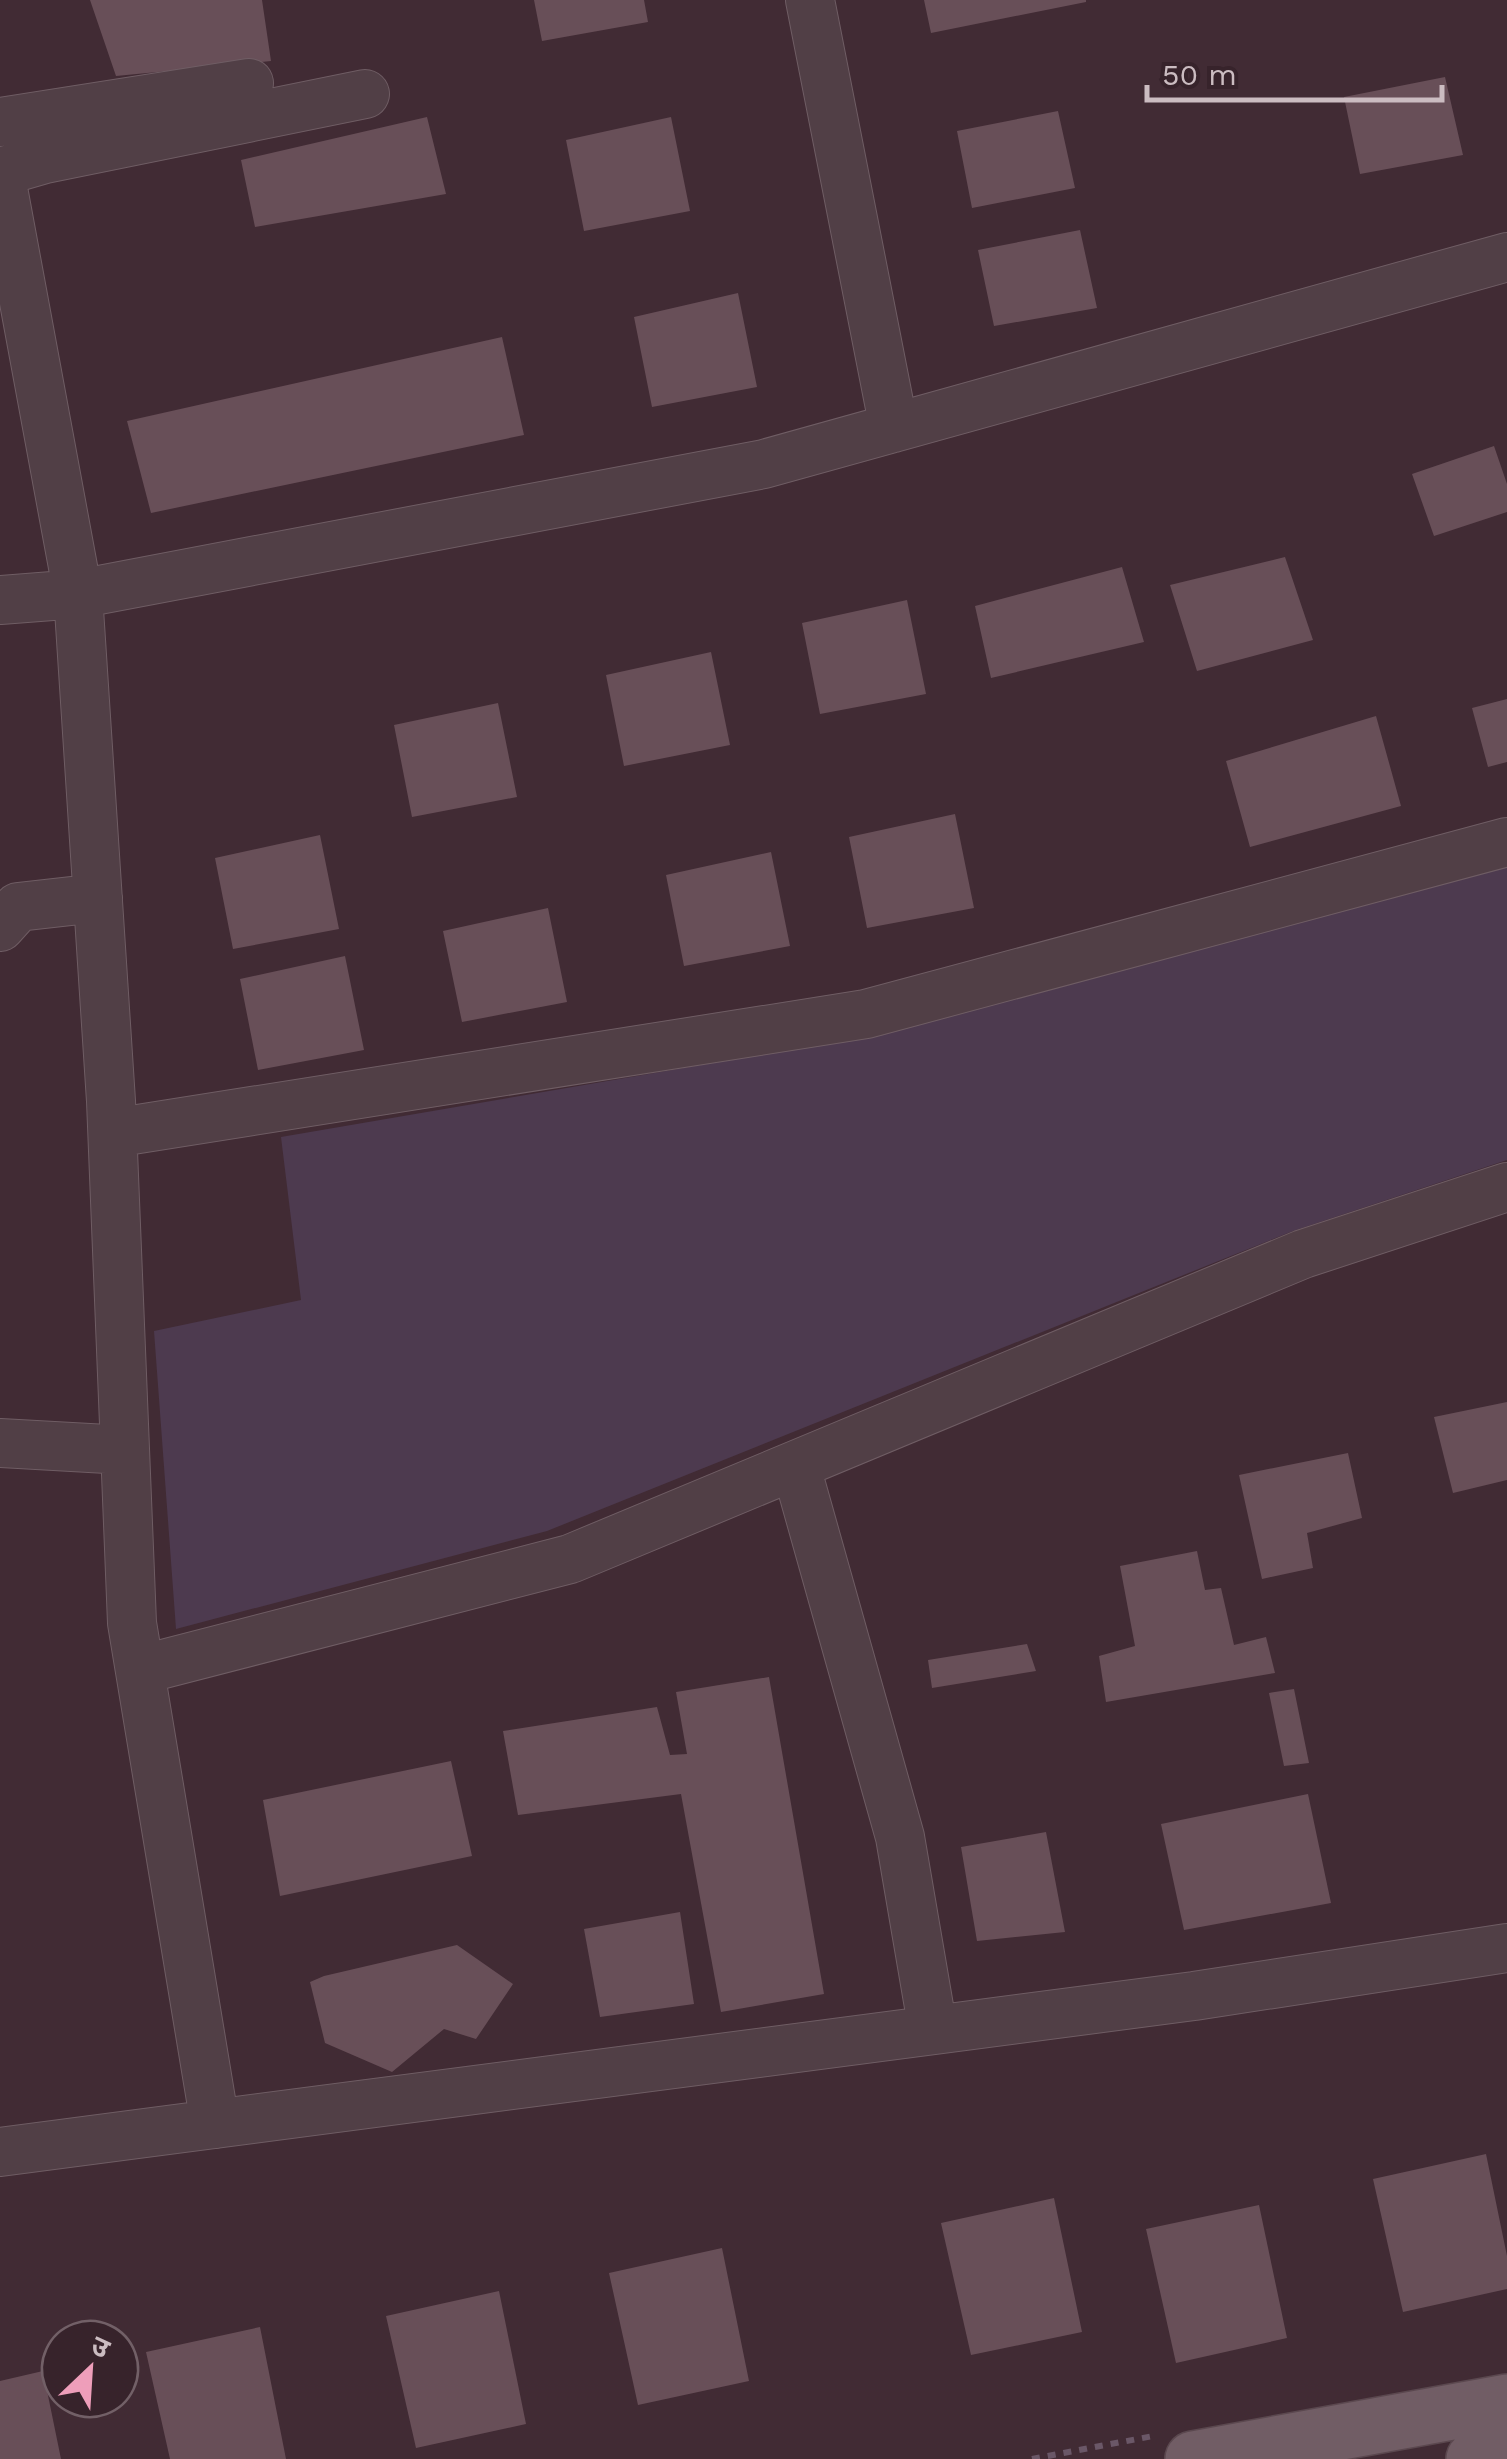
<svg xmlns="http://www.w3.org/2000/svg" width="1507" height="2459" viewBox="0 0 1507 2459" font-family="'Work Sans','Noto Sans Devanagari',sans-serif">
  <style>
    .green { fill: #4d3a4f }
    .building { fill: #684f58 }
    .lines { fill: none; stroke-linecap: round; stroke-linejoin: round }
    .minor-casing { stroke: #6f5d64; stroke-width: 50 }
    .major-casing { stroke: #5b484f; stroke-width: 58 }
    .path { stroke: #6a5767; stroke-width: 6; stroke-dasharray: 8 8; stroke-linecap: butt }
    .minor { stroke: #513f46; stroke-width: 48 }
    .major { stroke: #715d65; stroke-width: 55 }
  </style>
  <rect width="100%" height="100%" fill="#412b34"/>
  <path class="green" d="M1507 867V1160L1293 1231 547 1531 176 1629 154 1331 301 1300 281 1137 859 1038Z"/>
  <path class="building" d="M90 0H262L271 61 116 76Z
    M534 0H644L648 22 542 41Z
    M924 0H1086V2L931 33Z
    M1445 77 1463 155 1360 174 1344 97Z
    M1058 111 1075 188 972 208 957 131Z
    M427 117 446 194 255 227 241 160Z
    M671 117 690 211 584 231 566 140Z
    M1080 230 1097 308 994 326 978 250Z
    M738 293 757 387 652 407 634 317Z
    M502 337 524 435 151 513 127 421Z
    M1494 446 1507 484V512L1434 536 1412 474Z
    M1285 557 1313 640 1197 671 1170 585Z
    M1122 567 1144 642 991 678 975 606Z
    M907 600 926 694 820 714 802 623Z
    M711 652 730 745 624 766 606 675Z
    M1507 699V762L1488 767 1472 708Z
    M498 703 517 797 412 817 394 725Z
    M1376 716 1401 806 1250 847 1226 761Z
    M955 814 974 908 867 928 849 837Z
    M320 835 339 929 233 949 215 858Z
    M771 852 790 946 684 966 666 875Z
    M548 908 567 1002 462 1022 443 931Z
    M345 956 364 1050 258 1070 240 979Z
    M1507 1402V1480L1453 1493 1434 1417Z
    M1348 1453 1362 1518 1307 1533 1313 1568 1262 1579 1239 1475Z
    M1197 1551 1205 1590 1221 1588 1234 1645 1266 1637 1275 1673 1106 1702 1099 1656 1135 1646 1120 1566Z
    M1027 1644 1036 1671 932 1688 928 1660Z
    M769 1677 824 1994 721 2012 681 1794 518 1815 503 1731 657 1707 670 1755 687 1754 676 1692Z
    M1294 1689 1309 1763 1284 1766 1269 1693Z
    M451 1761 472 1856 280 1896 263 1800Z
    M1308 1794 1331 1903 1184 1930 1161 1824Z
    M1046 1832 1065 1932 977 1941 961 1847Z
    M680 1912 694 2004 600 2017 584 1929Z
    M457 1945 513 1984 476 2039 444 2029 392 2072 325 2043 310 1982 324 1976Z
    M1486 2154 1507 2256V2289L1403 2312 1373 2179Z
    M1054 2198 1082 2332 971 2355 941 2223Z
    M1259 2205 1287 2338 1176 2363 1146 2229Z
    M722 2248 749 2381 638 2405 609 2273Z
    M499 2291 526 2424 416 2448 386 2316Z
    M260 2327 286 2459H170L146 2352Z
    M43 2371 61 2459H0V2381Z"/>
  <g class="lines">
    <defs>
      <path id="minor" d="M810 0 894 428
        M0 122 249 83
        M0 172 78 594 111 1101 132 1623 215 2124
        M0 172 45 159 365 94
        M0 600 78 594 764 464 1507 257
        M0 927 18 907 98 898
        M113 1133 866 1014 1507 842
        M0 1443 125 1450
        M796 1467 900 1837 933 2030
        M140 1670 570 1559 1303 1254 1507 1187
        M0 2152 1194 1996 1507 1948"/>
      <path id="major" d="M1193 2459 1507 2402
        M1474 2459 1507 2453"/>
    </defs>
    <use href="#minor" class="minor-casing"/>
    <use href="#major" class="major-casing"/>
    <path class="path" d="M1032 2459 1153 2436"/>
    <use href="#minor" class="minor"/>
    <use href="#major" class="major"/>
  </g>
  <g transform="translate(90 2369) rotate(25)"><circle r="48" fill="#37232b" stroke="#726067" stroke-width="2.5"/>
  <path d="M0-8L18 38L0 25L-18 38Z" fill="#ee9eba"/>
  <text y="-15" font-size="28" font-weight="bold" text-anchor="middle" fill="#cbbcc1">उ</text>
  </g>
  <path d="M1147 85v15h295v-15" fill="none" stroke="#cbbcc1" stroke-width="5"/>
  <text x="1162" y="85" font-size="30" fill="#cbbcc1" stroke="#37232b" stroke-width="8" paint-order="stroke">50 m</text>
</svg>
